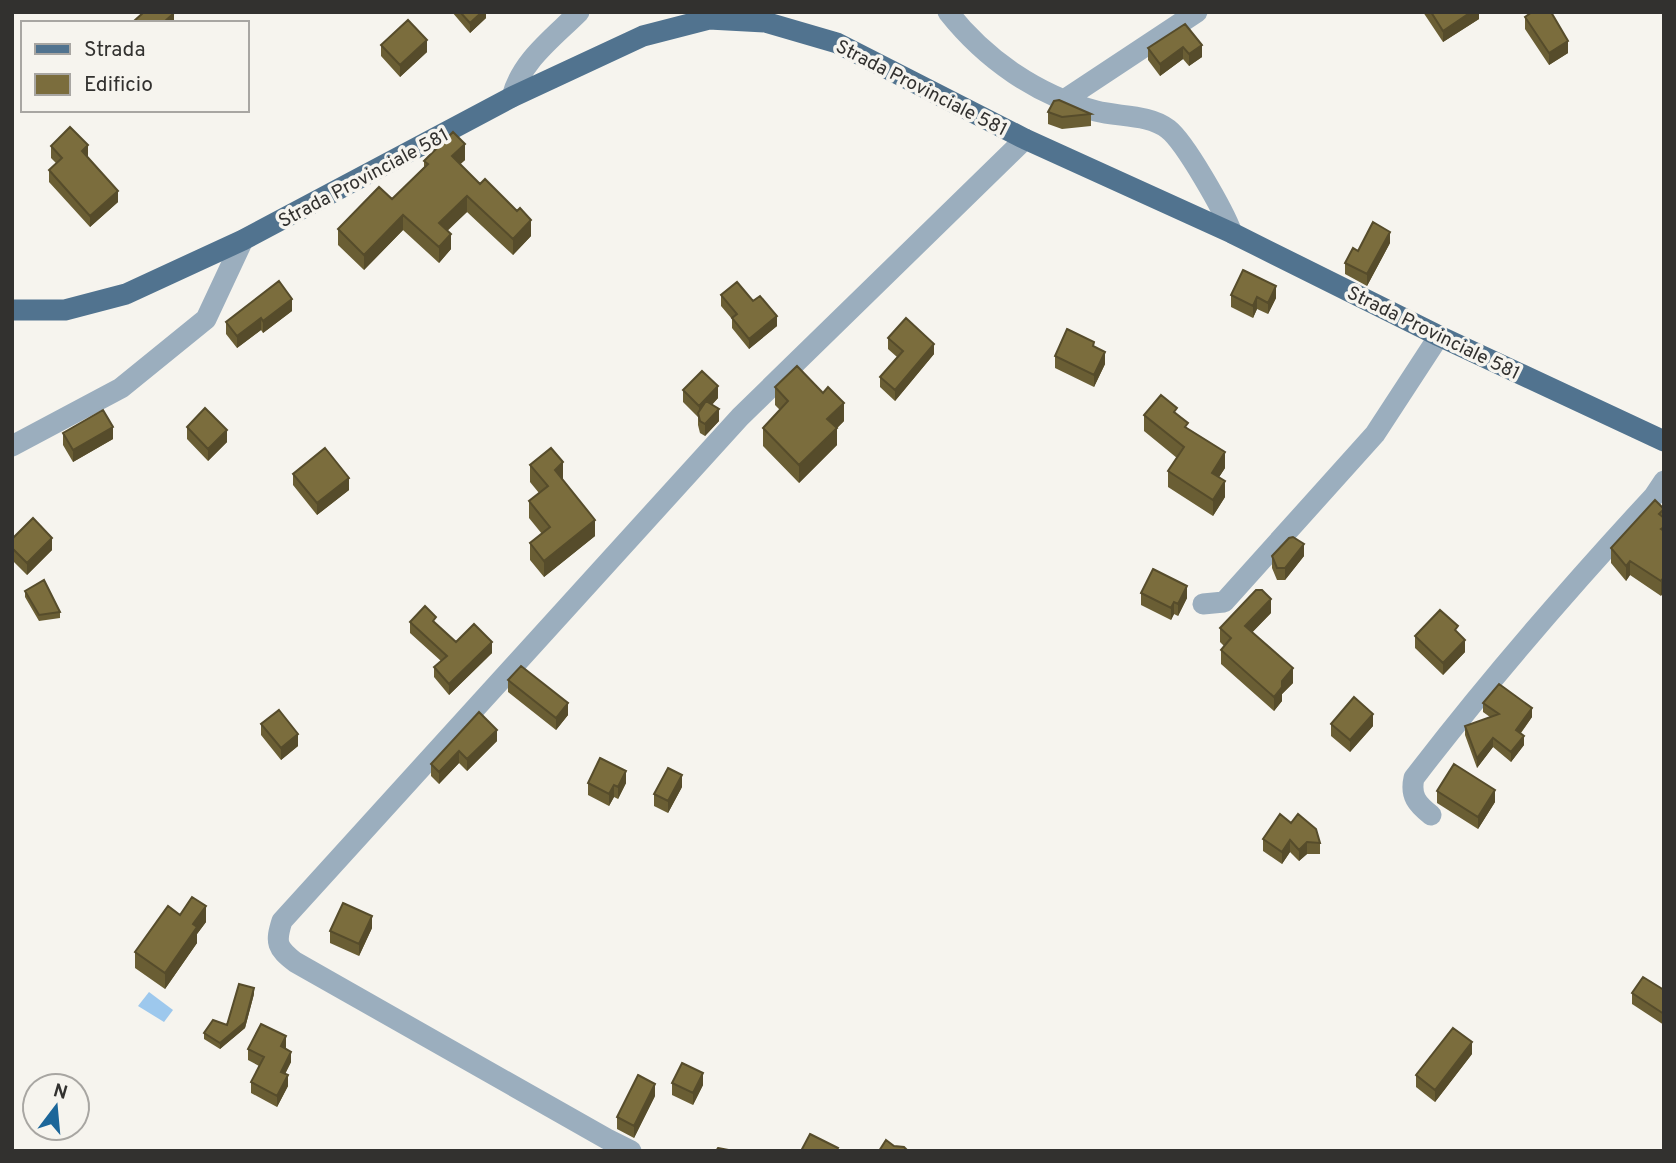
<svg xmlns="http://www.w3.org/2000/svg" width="1676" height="1163" viewBox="0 0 1676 1163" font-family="Overpass,sans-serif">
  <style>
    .water { fill: #9dc8ed }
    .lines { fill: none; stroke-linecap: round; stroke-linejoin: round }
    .minor { stroke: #9baebe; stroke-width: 21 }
    .major { stroke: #51738f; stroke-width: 21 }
    .wall { fill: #6a5e34 }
    .shaded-wall { fill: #564c2b }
    .building { fill: #7b6d3d; stroke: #564c2b; stroke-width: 2 }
    .labels { text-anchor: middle; stroke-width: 7; stroke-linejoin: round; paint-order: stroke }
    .street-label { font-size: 19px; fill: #32312f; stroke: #f6f4ee }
  </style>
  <rect width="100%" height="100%" fill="#f6f4ee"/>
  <path class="water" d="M149 992 173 1010 164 1022 138 1006Z"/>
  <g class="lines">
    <path class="minor" d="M948 12C986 60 1037 95 1096 111 1118 117 1149 114 1168 129 1185 142 1224 211 1232 233
      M512 97C521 61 553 38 579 12
      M1064 100 1197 12
      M12 446 121 388 206 319 243 240
      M1203 604 1224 602 1375 434 1439 336
      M1431 815C1417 804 1410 796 1414 778 1489 680 1570 587 1654 496L1664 481
      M631 1151 607 1139 295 962C277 948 275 943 282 921L740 417 1025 139"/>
    <path class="major" d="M12 310H65L126 294 243 240 512 97 643 36 709 19 765 22 837 43 1025 139 1232 233 1439 336 1664 441"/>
  </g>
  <path class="wall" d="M452 12H486V18L470 33Z
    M1423 12H1479V19L1443 42Z
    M1525 17 1568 53 1549 65 1525 29Z
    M1185 24 1202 57 1189 66 1183 59 1160 76 1148 60V48Z
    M381 45 427 52 400 77 381 56Z
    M1048 112 1091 114V126L1062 129 1048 124Z
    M51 146 88 156V157L118 202 90 227 49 182V170L56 163 51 158Z
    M465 160 460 164 531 236 513 255 467 212 447 230 451 249 439 263 403 230 364 270 338 245V229L392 199 424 167V161Z
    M1390 243 1367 286 1345 274V263L1358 251Z
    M721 295 777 326 749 349 732 328V319L721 306Z
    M1231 295 1276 298 1268 314 1257 309 1253 318 1231 307Z
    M292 311 263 333 261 330 237 348 226 334V322Z
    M888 338 934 354 895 401 880 387V377L897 357 888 349Z
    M1055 356 1105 364 1094 387 1055 368Z
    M775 387 844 421 837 428V445L799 483 763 446V428L780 410 775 405Z
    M683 390 718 398 712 405 719 421 705 436 700 433 698 425V417L683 402Z
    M1144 415H1177L1188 429 1225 468 1219 477 1225 497 1213 516 1168 487V471L1177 458 1144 431Z
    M187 427 227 442 208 461 187 439Z
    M63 433 113 439 73 462 63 445Z
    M530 465 563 479V480L595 536 544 577 530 560V543L542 534 529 518V501L539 493 530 482Z
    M293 474 349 490 317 515 293 485Z
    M1664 509 1661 596 1630 575 1626 581 1611 563V548Z
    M12 539 52 550 27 575 12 560Z
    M1272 556H1304L1285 580H1277L1272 568Z
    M25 591 60 612V618L39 621 25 597Z
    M1141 593 1187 598 1178 616 1174 614 1171 620 1141 605Z
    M1271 613 1252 632 1293 683 1282 694V701L1274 711 1221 664V650L1224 646 1220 642V628Z
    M410 622 436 624 456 642 492 653 449 695 434 677V667L441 661 410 633Z
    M1458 633 1465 652 1443 675 1415 648V636Z
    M508 680 568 715 556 730 508 692Z
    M1483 703 1532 717 1521 733 1524 745 1511 762 1493 747 1477 768 1465 735V726L1490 717 1483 712Z
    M479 712 497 741 467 771 459 763 439 784 431 776V764Z
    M261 724 298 746 281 760 261 735Z
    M1331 724 1373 726 1350 752 1331 736Z
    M588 783H626L618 799 614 797 609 806 588 795Z
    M682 787 668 813 654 806V794Z
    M1437 791 1495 802 1478 829 1437 803Z
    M1291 823 1320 843V854H1307L1299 861 1290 852 1282 864 1263 851V839Z
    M180 915 206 922 197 934V943L165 989 135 968V952Z
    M372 928 359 956 330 943V931Z
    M1664 990V1025L1632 1004V993Z
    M254 994 245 1028 220 1049 204 1039V1033L227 1025Z
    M286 1047V1049L291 1062 285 1074 288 1086 277 1107 251 1093V1082L259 1066 248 1060V1049Z
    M1472 1054 1435 1102 1416 1087V1075Z
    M672 1083 703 1085 693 1105 672 1095Z
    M655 1096 634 1138 617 1129V1117Z"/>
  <path class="shaded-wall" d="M482 12H486V18L470 33V23Z
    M1471 12H1479V19L1443 42V31Z
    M174 13V23H163Z
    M427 40V52L400 77V65Z
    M1568 41V53L1549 65V53Z
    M1202 45V57L1189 66V54Z
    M1183 47V59L1160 76V64Z
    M465 144V160L452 172V156Z
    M88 145V156L82 163V151Z
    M118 191V202L90 227V216Z
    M467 196V212L439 239V223Z
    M403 215V230L364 270V255Z
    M531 220V236L513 255V239Z
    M1390 232V243L1367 286V274Z
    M451 234V249L439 263V247Z
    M1276 286V298L1268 314V303Z
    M1257 297V309L1253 318V306Z
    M292 299V311L263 333V321Z
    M777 316V326L749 349V339Z
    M261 318V330L237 348V336Z
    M934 344V354L895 401V390Z
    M1105 352V364L1094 387V375Z
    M718 386V398L699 418V406Z
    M844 403V421L837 428V445L799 483V465L827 419Z
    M719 409V421L705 436V424Z
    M113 427V439L73 462V450Z
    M227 430V442L208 461V449Z
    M1225 452V468L1212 488V473Z
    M563 462V479L555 486V470Z
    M349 478V490L317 515V503Z
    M1225 481V497L1213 516V500Z
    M595 520V536L544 577V561Z
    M52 538V550L27 575V563Z
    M1304 544V556L1285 580V568Z
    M1630 561V575L1626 581V566Z
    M1664 577V592L1661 596V581Z
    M1187 586V598L1178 616V604Z
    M1271 599V613L1245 640V626Z
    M1174 602V614L1171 620V608Z
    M1465 640V652L1443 675V663Z
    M492 642V653L449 695V684Z
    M1293 668V683L1282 694V701L1274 711V697L1282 681Z
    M568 703V715L556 730V718Z
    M1532 708V717L1516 739V730Z
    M1373 714V726L1350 752V740Z
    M497 730V741L467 771V759Z
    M298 734V746L281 760V748Z
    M1524 736V745L1511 762V752Z
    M1493 738V747L1477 768V758Z
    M459 751V763L439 784V772Z
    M626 771V783L618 799V787Z
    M682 775V787L668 813V801Z
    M614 785V797L609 806V794Z
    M1495 790V802L1478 829V817Z
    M1290 840V852L1282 864V852Z
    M1307 842V854L1299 861V850Z
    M206 906V922L197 934V943L165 989V973L193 924Z
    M372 916V928L359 956V944Z
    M254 988V994L245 1028 220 1049V1043Z
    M286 1036V1047L281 1057V1046Z
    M1472 1042V1054L1435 1102V1090Z
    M291 1052V1062L281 1082V1072Z
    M703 1073V1085L693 1105V1093Z
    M288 1075V1086L277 1107V1096Z
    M655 1084V1096L634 1138V1126Z"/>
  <path class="building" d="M144 12H173L174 13 163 23H135L134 21Z
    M460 12H482L470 23Z
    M1431 12H1471L1443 31Z
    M1532 12H1551L1568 41 1549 53 1525 17Z
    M408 20 427 40 400 65 381 45Z
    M1185 24 1202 45 1189 54 1183 47 1160 64 1148 48Z
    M1059 100 1091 114 1062 117 1048 112 1054 101Z
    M70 127 88 145 82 151 118 191 90 216 49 170 62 158 51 146Z
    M453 132 465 144 452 156 480 184 485 179 517 211 520 208 531 220 513 239 467 196 439 223 451 234 439 247 403 215 364 255 338 229 379 187 392 199 428 164 424 161Z
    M1373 222 1390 232 1367 274 1345 263 1353 248 1358 251Z
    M1243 270 1276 286 1268 303 1257 297 1253 306 1231 295Z
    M279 281 292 299 263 321 261 318 237 336 226 322Z
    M737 282 753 301 760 296 777 316 749 339 732 318 737 314 721 295Z
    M906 318 934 344 895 390 880 377 903 351 888 338Z
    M1067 329 1094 342 1093 346 1105 352 1094 375 1055 356Z
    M797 366 823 393 828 387 844 403 827 419 837 428 799 465 763 428 788 401 775 387Z
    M702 371 718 386 699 406 683 390Z
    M1161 395 1177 408 1174 412 1188 423 1185 427 1225 452 1212 473 1225 481 1213 500 1168 471 1184 447 1144 415Z
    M706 401 719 409 705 424 700 421 698 413Z
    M205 408 227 430 208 449 187 427Z
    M103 410 113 427 73 450 63 433Z
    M325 448 349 478 317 503 293 474Z
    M551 448 563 462 555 470 595 520 544 561 530 543 550 527 529 501 548 486 530 465Z
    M1655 500 1664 509 1659 514 1664 518V527L1661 529 1664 531V577L1661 581 1630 561 1626 566 1611 548Z
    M33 518 52 538 27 563 12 548V539Z
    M1293 537 1304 544 1285 568H1277L1272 556 1289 538Z
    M1153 569 1187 586 1178 604 1174 602 1171 608 1141 593Z
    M44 580 60 612 39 615 25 591Z
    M1256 590H1262L1271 599 1245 626 1293 668 1282 681V687L1274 697 1221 650 1231 638 1220 628Z
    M425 606 436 617 433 621 456 642 474 624 492 642 449 684 434 667 447 656 410 622Z
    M1440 610 1458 626 1455 630 1465 640 1443 663 1415 636Z
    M521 666 568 703 556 718 508 680Z
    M1499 684 1532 708 1516 730 1524 736 1511 752 1493 738 1477 758 1465 726 1499 714 1483 703Z
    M1354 697 1373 714 1350 740 1331 724Z
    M279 710 298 734 281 748 261 724Z
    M479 712 497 730 467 759 459 751 439 772 431 764Z
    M600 758 626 771 618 787 614 785 609 794 588 783Z
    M1454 764 1495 790 1478 817 1437 791Z
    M668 768 682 775 668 801 654 794Z
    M1280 814 1291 823 1298 814 1316 829 1320 843 1307 842 1299 850 1290 840 1282 852 1263 839Z
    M192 897 206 906 193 924 197 927 165 973 135 952 168 906 180 915Z
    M343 903 372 916 359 944 330 931Z
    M1643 977 1664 990V1014L1632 993Z
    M239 984 254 988 245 1022 220 1043 204 1033 213 1020 227 1025Z
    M261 1024 286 1036 281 1046 291 1052 281 1072 288 1075 277 1096 251 1082 264 1057 248 1049Z
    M1453 1028 1472 1042 1435 1090 1416 1075Z
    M682 1063 703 1073 693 1093 672 1083Z
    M638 1075 655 1084 634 1126 617 1117Z
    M810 1134 838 1148 836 1151H801Z
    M886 1140 894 1146 904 1147 908 1151H879Z
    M718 1148 729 1150V1151H716Z"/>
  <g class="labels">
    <g class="street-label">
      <text transform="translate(922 87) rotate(27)" y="7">Strada Provinciale 581</text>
      <text transform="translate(363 177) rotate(-28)" y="7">Strada Provinciale 581</text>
      <text transform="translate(1434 332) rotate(26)" y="7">Strada Provinciale 581</text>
    </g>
  </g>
  <rect width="1676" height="1163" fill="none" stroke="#32312f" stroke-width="28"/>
  <rect x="21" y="21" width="228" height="91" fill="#f6f4ee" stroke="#a8a6a2" stroke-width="2"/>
  <rect x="35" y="44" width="35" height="10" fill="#51738f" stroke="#a8a6a2" stroke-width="2"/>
  <text x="84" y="56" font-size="21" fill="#32312f">Strada</text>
  <rect x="35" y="74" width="35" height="21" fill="#7b6d3d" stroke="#a8a6a2" stroke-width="2"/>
  <text x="84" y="91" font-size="21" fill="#32312f">Edificio</text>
  <g transform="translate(56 1107) rotate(16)"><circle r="33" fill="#f6f4ee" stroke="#a8a6a2" stroke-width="2"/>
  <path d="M0-5L12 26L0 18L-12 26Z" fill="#1c6699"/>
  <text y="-10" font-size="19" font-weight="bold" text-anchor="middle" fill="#32312f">N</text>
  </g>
</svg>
